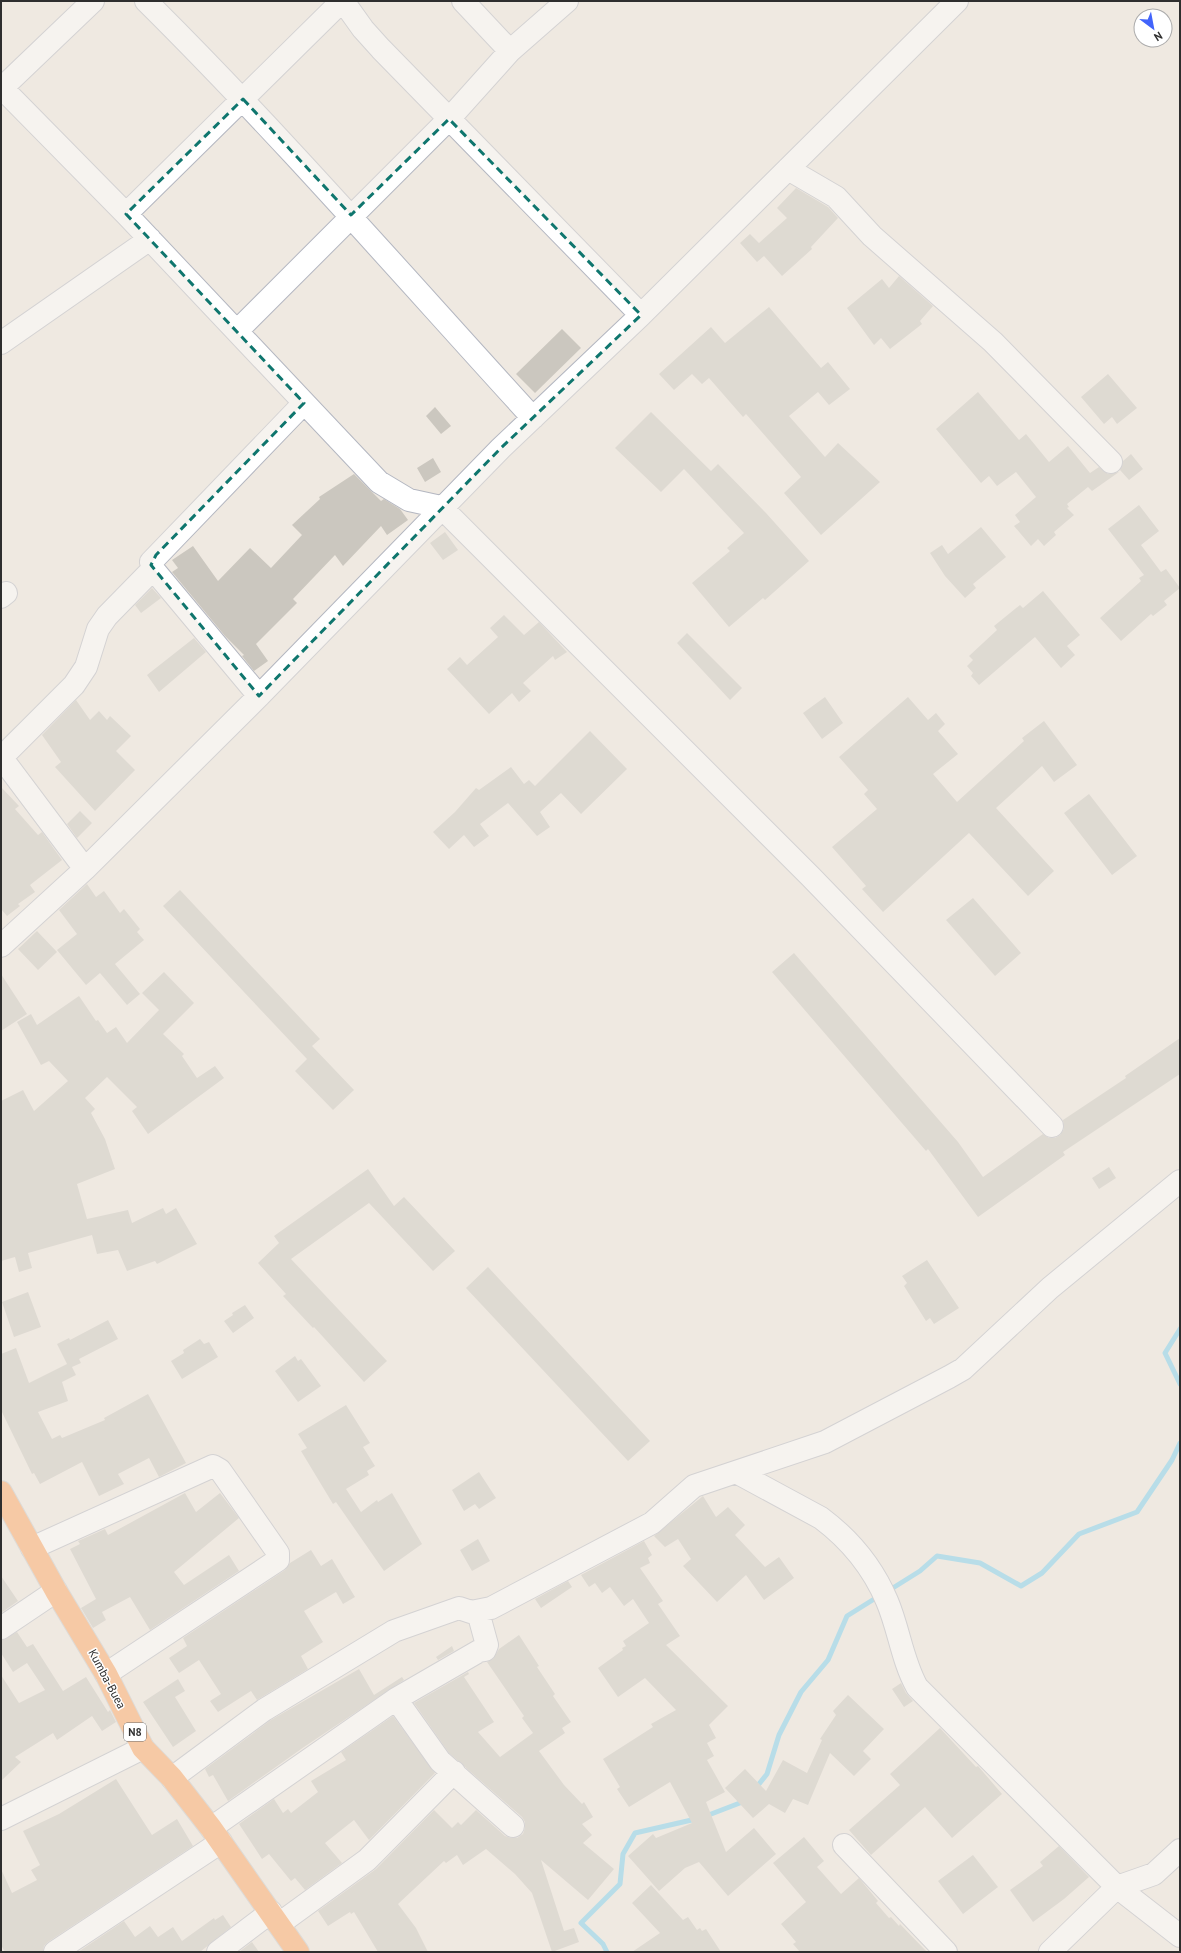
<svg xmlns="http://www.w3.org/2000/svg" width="1181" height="1953" viewBox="0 0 1181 1953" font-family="'PT Sans',sans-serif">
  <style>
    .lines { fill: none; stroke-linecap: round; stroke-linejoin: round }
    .stream { stroke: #75cff0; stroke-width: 5 }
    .building { fill: #cbc7bf }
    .minor-casing { stroke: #b4b7c1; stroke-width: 24 }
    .highway-casing { stroke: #c9c9c9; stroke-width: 24 }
    .minor { stroke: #fff; stroke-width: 22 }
    .highway { stroke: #ffa35c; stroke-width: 22 }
    .marked { fill: none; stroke: #0f766e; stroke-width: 3; stroke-dasharray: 8 5; stroke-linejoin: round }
    .labels { text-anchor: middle; stroke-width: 3; stroke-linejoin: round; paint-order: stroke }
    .shield { fill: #fff; stroke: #6d6d6d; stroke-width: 1 }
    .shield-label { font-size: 11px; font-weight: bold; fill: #2e2e2e }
    .street-label { font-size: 12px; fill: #2e2e2e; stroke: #fff }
  </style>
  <rect width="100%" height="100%" fill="#efe9e1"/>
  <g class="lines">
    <path class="stream" d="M1180 1329 1165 1353 1180 1384
      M888 1591 920 1571 937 1556 980 1563 1021 1586 1042 1573 1079 1534 1137 1512 1172 1460 1180 1443
      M755 1789 767 1774 779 1735 801 1692 828 1660 847 1616 879 1596
      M706 1816 745 1801
      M607 1952 603 1944 581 1923 620 1884 623 1854 635 1833 696 1819"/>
  </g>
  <path class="building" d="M796 188 828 207 838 218 811 247 812 249 782 276 764 256 757 262 740 243 750 234 759 243 787 218 777 208Z
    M899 276 933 306 920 321 922 324 890 349 881 338 874 345 847 308 882 279 889 288Z
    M769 307 821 368 828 362 850 389 829 405 818 392 789 416 825 457 838 443 880 482 821 535 784 493 801 477 746 414 743 417 709 378 702 384 692 374 674 390 659 374 711 327 725 343Z
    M562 329 581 348 535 393 516 374Z
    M1108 374 1137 408 1117 424 1112 417 1104 424 1081 397Z
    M978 392 1019 440 1026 434 1049 462 1068 446 1090 473 1099 467 1108 474 1119 472 1092 491 1088 487 1067 504 1069 507 1067 508 1074 515 1054 532 1056 535 1044 546 1038 539 1031 546 1014 526 1020 522 1015 515 1036 497 1016 472 997 486 989 476 981 483 936 429Z
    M435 407 451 426 441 434 426 416Z
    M651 412 711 471 718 464 766 513 809 561 765 600 763 598 729 627 692 583 730 551 727 548 744 533 684 469 661 492 615 448Z
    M1131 454 1143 469 1129 480 1120 470 1123 461Z
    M433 458 441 472 425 482 417 468Z
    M354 474 381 501 384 499 400 509 408 520 387 535 381 526 343 566 335 555 293 599 297 603 256 644 268 661 254 671 242 656 244 655 225 636 172 572 178 568 172 560 193 546 218 581 250 548 271 568 302 535 292 525 320 499 319 497Z
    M1139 505 1159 531 1141 545 1161 572 1166 569 1180 588 1164 601 1167 605 1153 616 1151 614 1121 641 1100 618 1141 581 1139 578 1144 575 1108 529Z
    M981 527 1006 557 973 584 976 588 965 598 945 576 930 553 942 545 948 554Z
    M445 532 458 550 443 560 430 543Z
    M152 588 161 598 141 613 135 605Z
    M1043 591 1080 635 1067 646 1075 655 1061 668 1035 637 979 685 971 676 973 673 967 666 973 660 969 656 997 630 994 626 1020 605 1023 608Z
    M504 615 524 635 539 622 567 652 555 660 553 656 523 683 531 691 519 702 512 693 489 714 447 669 460 657 467 665 498 637 490 628Z
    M687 633 742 688 730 700 677 643Z
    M194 638 206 652 159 692 147 675Z
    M825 697 843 723 822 739 803 713Z
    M908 697 928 720 936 713 945 724 938 731 958 754 933 774 957 802 1024 741 1022 738 1044 721 1077 765 1054 782 1042 766 996 808 1054 871 1028 896 969 833 883 912 862 889 866 886 832 847 877 809 864 794 868 790 839 757Z
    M76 700 90 720 99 711 107 720 110 716 131 736 116 751 135 770 95 811 55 767 61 762 42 735Z
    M590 731 627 769 581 814 561 793 540 812 550 827 537 836 508 803 480 824 489 836 474 847 464 835 449 849 433 832 455 812 476 788 479 790 511 767 524 784 529 780 535 786Z
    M1 787 19 806 15 809 38 835 42 832 62 860 30 885 35 892 18 904 20 906 7 916 1 909Z
    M1089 794 1137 856 1112 875 1064 813Z
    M80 811 92 823 77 838 67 824Z
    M87 884 96 897 104 891 120 913 124 909 140 929 137 932 144 940 115 964 140 994 127 1005 100 973 86 985 57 950 77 934 59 910Z
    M180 890 320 1039 312 1046 354 1090 333 1110 295 1071 307 1059 163 906Z
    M973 898 1021 953 995 976 946 920Z
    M37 931 57 952 38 970 18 949Z
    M794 953 958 1142 983 1177 1043 1134 1049 1138H1055L1060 1135 1064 1129 1063 1120 1126 1078 1125 1076 1180 1038V1074L1063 1152 1065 1155 978 1217 928 1149 926 1151 772 972Z
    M164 972 194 1003 163 1034 184 1054 182 1056 197 1078 215 1066 224 1078 148 1134 132 1111 137 1107 107 1077 85 1098 95 1109 91 1113 105 1139 115 1169 77 1184 87 1219 128 1210 132 1223 163 1208 166 1214 176 1208 197 1244 157 1264 155 1261 127 1271 118 1250 97 1254 92 1235 28 1253 32 1268 19 1272 15 1257 1 1261V1101L23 1090 34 1111 68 1081 49 1061 41 1065 17 1022 31 1014 37 1025 79 996 96 1021 98 1020 107 1033 116 1027 127 1043 159 1010 142 993Z
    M1 974 27 1014 1 1031Z
    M1109 1167 1116 1178 1099 1189 1092 1178Z
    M368 1169 394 1206 404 1197 455 1251 433 1271 369 1203 291 1259 387 1361 364 1382 314 1327 313 1328 283 1296 286 1294 258 1263 279 1243 274 1236Z
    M927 1260 959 1308 934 1324 930 1318 926 1321 904 1286 907 1283 902 1276Z
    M488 1267 650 1441 628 1461 466 1288Z
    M28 1292 41 1327 14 1337 2 1302Z
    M245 1305 254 1318 233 1333 224 1321 233 1315 232 1313Z
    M108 1320 118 1339 79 1359 81 1363 72 1367 76 1375 62 1382 68 1401 38 1412 52 1439 60 1435 62 1438 105 1420 104 1418 148 1394 186 1463 159 1477 149 1458 118 1474 124 1484 99 1496 82 1462 40 1484 34 1473 32 1474 1 1410V1354L16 1348 29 1383 67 1364 57 1344 69 1338 70 1340Z
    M200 1339 204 1344 209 1342 218 1357 182 1379 171 1361 184 1353 183 1350Z
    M295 1356 298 1361 301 1359 321 1386 298 1402 275 1371Z
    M346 1405 370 1443 363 1447 375 1466 367 1471 369 1475 346 1489 361 1512 377 1500 378 1502 392 1493 422 1544 384 1571 336 1502 333 1504 301 1451 307 1448 298 1434Z
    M479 1472 496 1498 479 1509 475 1504 464 1511 452 1490Z
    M185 1493 196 1512 220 1493 239 1518 174 1572 184 1585 229 1555 239 1571 150 1630 130 1597 102 1612 106 1620 93 1628 81 1608 96 1599 70 1549 80 1544 78 1541 105 1529 108 1535Z
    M703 1496 716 1517 728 1507 745 1525 735 1535 765 1567 779 1557 794 1578 764 1600 746 1575 717 1602 683 1566 691 1559 678 1539 665 1547 654 1536Z
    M478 1539 490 1561 472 1571 460 1550Z
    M644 1541 652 1555 648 1558 650 1563 640 1568 663 1601 658 1604 680 1636 666 1645 728 1706 709 1725 716 1738 707 1743 714 1756 707 1760 725 1792 706 1802 726 1852 754 1828 776 1854 728 1896 699 1862 685 1868 659 1891 628 1856 653 1834 656 1838 692 1823 670 1782 629 1807 617 1789 620 1787 603 1759 653 1727 651 1724 676 1710 645 1678 618 1697 598 1668 623 1650 622 1648 626 1646 623 1641 649 1623 633 1599 624 1606 610 1587 602 1593 595 1583 589 1587 581 1575Z
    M311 1550 321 1566 332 1559 355 1597 343 1604 336 1592 304 1611 323 1642 301 1656 308 1669 257 1700 251 1691 218 1712 210 1701 221 1694 199 1660 179 1673 169 1658 187 1646 183 1638 285 1570 290 1563Z
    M1 1576 18 1601 1 1613Z
    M568 1581 572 1587 541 1608 535 1599Z
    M17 1632 27 1647 33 1644 63 1691 86 1677 108 1712 110 1710 116 1722 102 1731 92 1716 57 1740 53 1733 15 1757 21 1762 1 1781V1675L19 1703 45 1690 27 1663 13 1672 1 1653V1640Z
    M519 1635 539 1666 537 1667 555 1694 553 1696 571 1722 562 1728 565 1733 539 1751 564 1785 582 1804 584 1802 593 1817 582 1824 592 1835 583 1843 614 1869 588 1900 541 1860 564 1931 574 1928 579 1942 552 1952 532 1893 515 1874 486 1849 463 1865 457 1855 446 1863 444 1861 398 1904 416 1928 428 1952H378L354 1912 351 1914 350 1912 328 1926 318 1911 376 1869 434 1810 452 1828 458 1822 461 1825 476 1810 505 1836 511 1838H517L523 1834 525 1828V1822L522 1817 449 1753 414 1703 468 1672 469 1674 464 1677 494 1722 478 1732 500 1757 533 1733 522 1718 524 1716 487 1662 493 1659 499 1649Z
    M452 1646 454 1651 438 1660 436 1657Z
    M359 1669 374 1695 402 1677 404 1680 304 1747 228 1801 213 1775 209 1777 205 1769 271 1720Z
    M178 1679 185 1691 175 1697 196 1731 173 1747 143 1702Z
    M901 1683 906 1693 913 1701 904 1707 892 1689Z
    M848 1695 884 1729 863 1751 871 1759 854 1776 830 1753 808 1805 793 1799 785 1813 769 1804 753 1818 725 1788 745 1769 766 1791 783 1760 807 1773 822 1740 820 1739 836 1715 833 1711Z
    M393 1716 435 1773 369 1840 354 1820 325 1843 342 1863 305 1890 295 1878 291 1881 269 1854 262 1859 239 1824 274 1799 283 1813 288 1809 291 1813 318 1792 311 1781 346 1760 341 1752Z
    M940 1728 976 1767 978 1766 1002 1794 952 1838 925 1807 871 1855 849 1830 900 1785 890 1774Z
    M116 1779 152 1835 177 1819 193 1846 48 1942 44 1946 43 1952H5L1 1945V1869L12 1893 37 1880 31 1870 40 1865 23 1831 59 1814Z
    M804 1837 824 1861 817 1867 841 1894 859 1878 878 1901 876 1903 889 1918 891 1917 899 1926 900 1924 927 1952H800L793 1944 796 1942 781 1924 806 1902 773 1863Z
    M1059 1846 1089 1877 1064 1899 1033 1922 1010 1890 1043 1866 1040 1862Z
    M973 1855 998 1887 963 1914 938 1881Z
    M651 1885 683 1920 688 1917 697 1930 700 1928 702 1931 706 1929 721 1952H632L660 1933 632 1903Z
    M223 1915 231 1927 200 1952H78L124 1921 135 1937 150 1926 158 1937 173 1927 182 1941 214 1918 215 1920Z
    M252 1942 259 1952H239Z"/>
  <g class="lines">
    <defs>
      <path id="minor" d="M146 1C281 135 405 278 533 418
        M343 1 363 29 381 49 641 315
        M463 1 510 51
        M1 87 126 214 379 482 409 500 441 507 811 877 1052 1126
        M2 88 93 1
        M788 169 836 197 872 236 993 342 1111 462
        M126 214 342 1
        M237 331 449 119 510 51 567 1
        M1 343 150 239
        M1 597 6 593
        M259 696 153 569 151 562 304 403
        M1 757 85 869
        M2 757 74 685 86 667 98 629 107 616 153 569
        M1 946 85 869 259 696 501 448 641 315 957 1
        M736 1472 821 1518C849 1539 873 1568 887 1601 899 1629 902 1660 917 1687L1117 1887 1180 1936
        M32 1548 213 1466 220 1470 278 1553V1560L106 1674
        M1 1628 56 1591
        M396 1699 440 1761 513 1826
        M172 1778 264 1710 394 1631 459 1608 471 1612 491 1608 652 1523 694 1486 825 1442 949 1377 963 1369 1050 1288 1180 1181
        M1 1819 143 1748
        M211 1828 396 1699 479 1651 485 1650 487 1645 478 1612
        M844 1845 946 1952
        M279 1924 367 1860 454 1772
        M55 1952 221 1842
        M218 1952 271 1912
        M1050 1952 1117 1887 1154 1874 1180 1850"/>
      <path id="highway" d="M1 1492 56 1591 106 1674 143 1748 172 1778 211 1828 298 1952"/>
    </defs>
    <use href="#minor" class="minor-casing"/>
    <use href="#highway" class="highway-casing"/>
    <use href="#minor" class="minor"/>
    <use href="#highway" class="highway"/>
  </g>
  <path d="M0 0H1181V1953H0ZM243 99 351 215 449 119 641 315 501 448 259 696 151 565 156 555 304 403 126 214Z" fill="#efe9e1" fill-opacity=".55" fill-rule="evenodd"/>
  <path class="marked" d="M243 99 351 215 449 119 641 315 501 448 259 696 151 565 156 555 304 403 126 214Z"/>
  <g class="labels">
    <rect class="shield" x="124" y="1723" width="22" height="18" rx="3"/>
    <g class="shield-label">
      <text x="135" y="1736">N8</text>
    </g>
    <g class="street-label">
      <text transform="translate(107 1679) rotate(62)" y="4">Kumba-Buea</text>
    </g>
  </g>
  <rect width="1181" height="1953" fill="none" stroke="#2e2e2e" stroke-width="4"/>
  <g transform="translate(1153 28) rotate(148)"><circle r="19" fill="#ffffff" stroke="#ababab"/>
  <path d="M0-3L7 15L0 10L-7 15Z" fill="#4264fb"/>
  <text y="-6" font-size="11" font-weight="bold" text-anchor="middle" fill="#2e2e2e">N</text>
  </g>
</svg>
